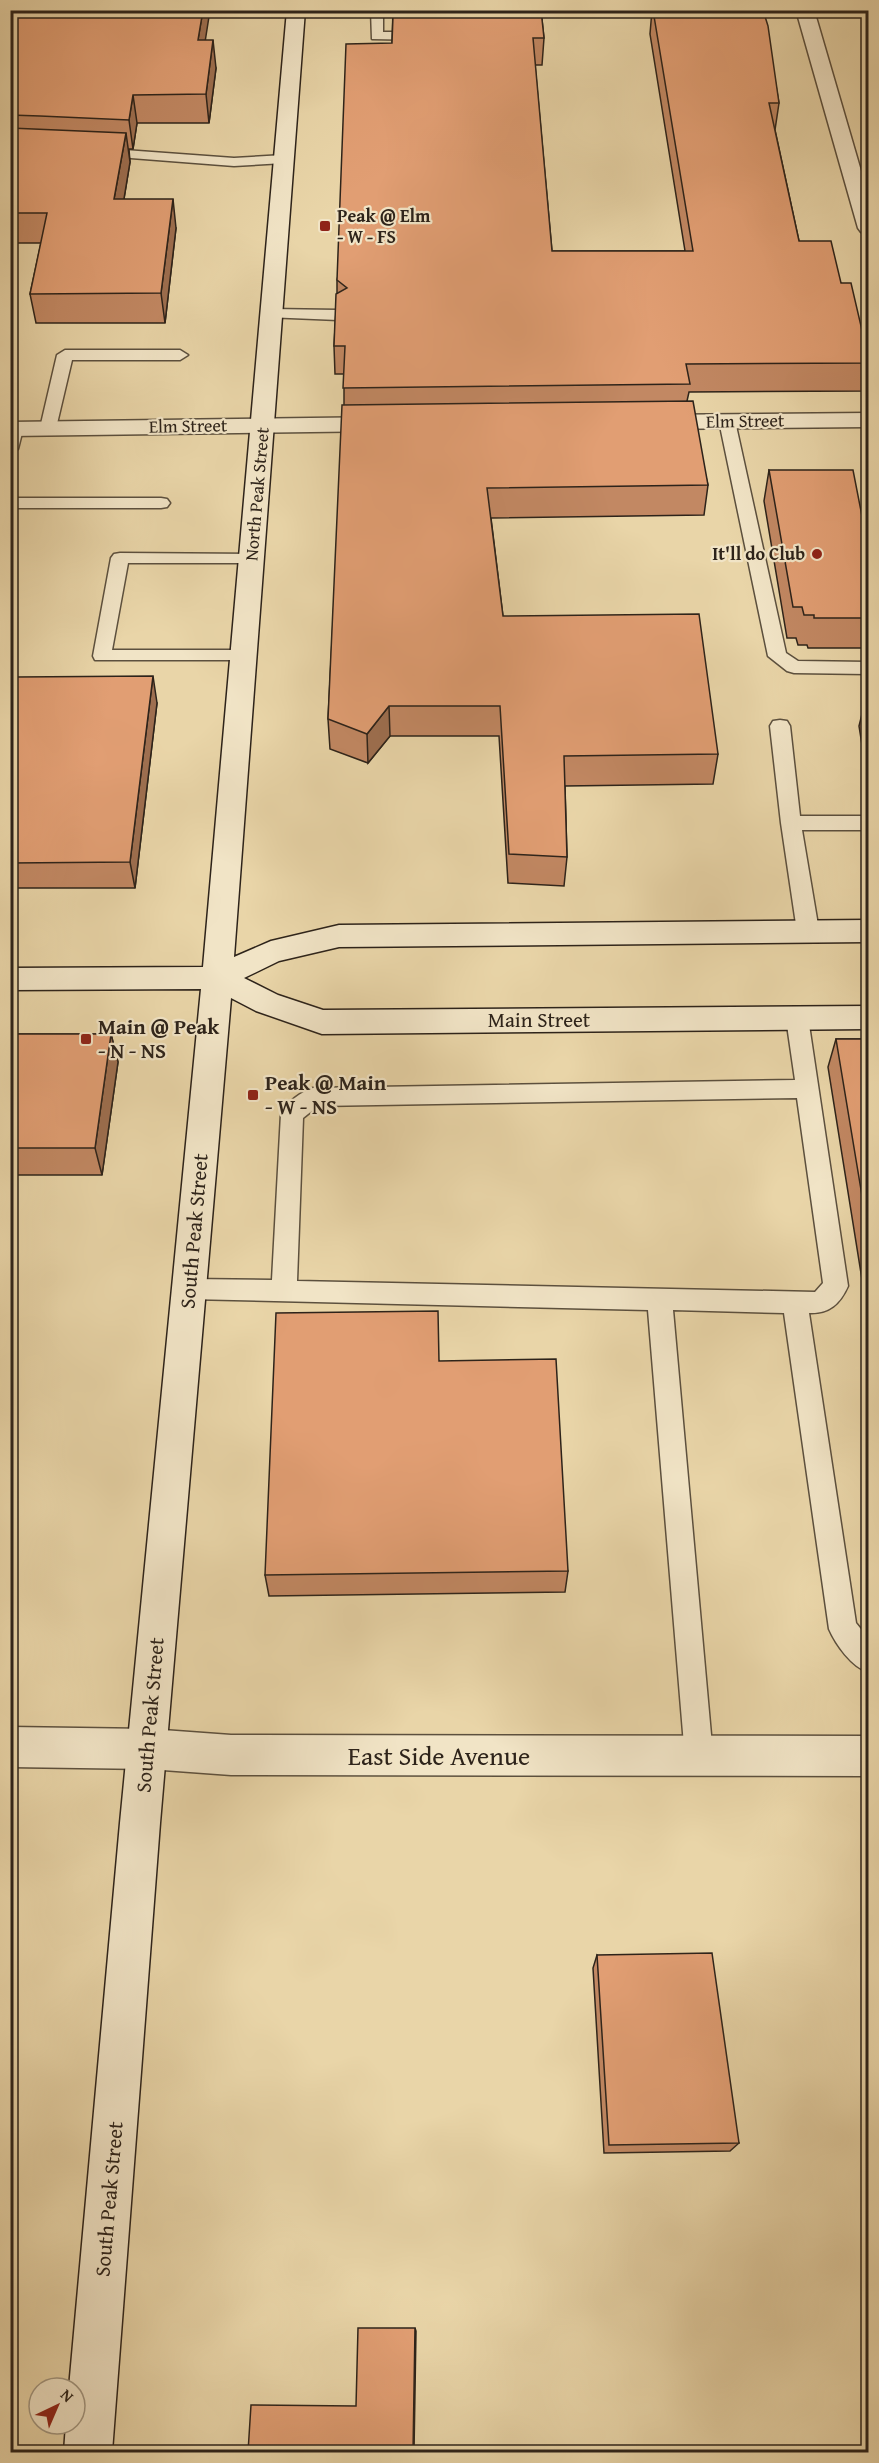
<svg xmlns="http://www.w3.org/2000/svg" width="879" height="2463" viewBox="0 0 879 2463" font-family="'Gentium Book Plus',serif">
  <style>
    .lines { fill: none; stroke-linecap: round; stroke-linejoin: round }
    .lane-casing { stroke: #5c503e; stroke-width: 3 }
    .street-casing { stroke: #5c503e; stroke-width: 3 }
    .secondary-casing { stroke: #2d231a; stroke-width: 3 }
    .lane { fill: #f1e4c6; fill-rule: evenodd }
    .street { fill: #f1e4c6; fill-rule: evenodd }
    .secondary { fill: #f1e4c6; fill-rule: evenodd }
    .wall { fill: #c28863; stroke: #2d231a; stroke-width: 1.5 }
    .shaded-wall { fill: #9e6f50; stroke: #2d231a; stroke-width: 1.5 }
    .building { fill: #e19e73; stroke: #2d231a; stroke-width: 1.5 }
    .poi-dot { fill: #8f2418; stroke: #f1e4c6; stroke-width: 2 }
    .labels { text-anchor: middle; stroke-width: 4.5; stroke-linejoin: round; paint-order: stroke }
    .far-poi-label { font-size: 18px; font-weight: bold; fill: #2d231a; stroke: #f1e4c6; text-anchor: start }
    .far-street-label { font-size: 18px; fill: #2d231a; stroke: #f1e4c6 }
    .street-label { font-size: 21px; fill: #2d231a; stroke: #f1e4c6 }
    .poi-label { font-size: 21px; font-weight: bold; fill: #2d231a; stroke: #f1e4c6; text-anchor: start }
    .near-street-label { font-size: 26px; fill: #2d231a; stroke: #f1e4c6 }
  </style>
  <rect width="100%" height="100%" fill="#e9d5a8"/>
  <filter id="stains"><feTurbulence type="fractalNoise" baseFrequency=".00333" numOctaves="4"/><feColorMatrix values="0 0 0 0 .2 0 0 0 0 .09 0 0 0 0 .02 0 0 0 .5 -.17"/></filter>
  <radialGradient id="worn" r=".72"><stop offset=".6" stop-color="#630" stop-opacity="0"/><stop offset="1" stop-color="#630" stop-opacity=".3"/></radialGradient>
  <g class="lines">
    <defs>
      <path id="lane" d="M371 10H383V32H424L430 36 424 40 372 39Z
        M97 148 234 158 284 155 291 159 284 163 234 166 92 155 90 152 92 149Z
        M271 309 338 310 346 315 338 320 266 317 263 314Z
        M65 350H180L188 355 180 360H72L56 428 48 433 40 428 57 355Z
        M727 416 735 421 786 653 798 661 868 662V674L794 673 787 671 768 656 719 421Z
        M15 424 23 429 18 449 10 454V425Z
        M10 498H161L167 499 170 503 167 507 161 508H10Z
        M120 553 258 554 261 558 258 562 252 563H128L112 650H244L251 652 253 656 251 660H95L93 656 111 558 114 554Z
        M780 720 787 721 790 726 800 816H868V830H802L819 931 816 937 808 939 800 937 797 931 781 823 770 726 773 721Z
        M797 1010 805 1012 808 1018 848 1286C840 1304 829 1314 809 1313L856 1623 868 1638V1672C852 1667 836 1645 829 1629L784 1313 673 1310 713 1757 709 1767 699 1771 689 1767 685 1757 648 1310 189 1299 180 1296 177 1289 180 1282 189 1279 272 1280 281 1114C287 1102 301 1092 313 1088L795 1080 786 1018 789 1012ZM797 1098 823 1283 815 1292 297 1281 303 1118 318 1106Z"/>
      <path id="street" d="M796 10H814L868 195V234L861 232 858 228Z
        M868 413V427L651 429 643 427 640 422 643 417 651 415Z
        M387 417 395 419 398 424 395 429 387 431 10 436V422Z
        M10 1727 149 1729 231 1735 868 1736V1776L231 1775 149 1769 10 1767Z"/>
      <path id="secondary" d="M287 10H305L234 957 271 941 339 925 868 920V942L339 947 279 961 244 978 278 995 323 1010 868 1006V1029L322 1034 256 1011 231 998 160 1823 112 2452H64L66 2424H75V2388H69L120 1823 201 989 10 990V968L203 967Z"/>
    </defs>
    <use href="#lane" class="lane-casing"/>
    <use href="#street" class="street-casing"/>
    <use href="#secondary" class="secondary-casing"/>
    <use href="#lane" class="lane"/>
    <use href="#street" class="street"/>
    <use href="#secondary" class="secondary"/>
  </g>
  <path class="wall" d="M10 10 205 40 216 68 209 123H137L133 149H129L130 162 124 199 176 228 165 323H36L30 294 41 243H10Z
    M393 10H541L544 38 542 65H535L552 251H685L650 34 652 10H763L779 103 775 130 799 241 841 283 868 356V371L864 391 689 392 687 401 708 485 704 515 491 518 503 616 718 754 713 784 565 786 567 857 564 886 508 883 499 736H390L368 763 330 749 328 719 344 405V374H335L334 346 337 293V280L392 43Z
    M769 470 868 547V648H808L807 645H798L796 638H787L764 501Z
    M157 703 135 888H10V708Z
    M864 706H868V783L859 726Z
    M10 1034H111L118 1062 102 1175H10Z
    M836 1039H868V1317L828 1067Z
    M439 1361 568 1571 565 1592 269 1596 265 1575Z
    M597 1955 739 2143 730 2151 604 2153 593 1968Z"/>
  <path class="shaded-wall" d="M203 10H210L201 68 198 40Z
    M213 40 216 68 209 123 206 94Z
    M133 95 137 123 133 149 129 120Z
    M126 133 130 162 119 229 114 199Z
    M173 199 176 228 165 323 161 293Z
    M153 676 157 703 135 888 130 862Z
    M389 706 390 736 368 763 367 734Z
    M111 1034 118 1062 102 1175 95 1148Z
    M415 2328 416 2331 414 2452H413Z"/>
  <path class="building" d="M10 10H203L198 40H213L206 94 133 95 129 120 40 116 10 115Z
    M521 10H541L544 38H533L552 251H693L653 10H763L768 26 779 103H769L799 241H831L841 283H851L868 356V363L686 364 690 384 343 388 345 346H334L336 294 347 288 337 280 346 44 392 43 393 16H513Z
    M10 128 126 133 114 199H173L161 293 30 294 47 213H10Z
    M693 401 708 485 487 488 503 616 699 614 718 754 564 756 567 857 509 854 500 706H389L367 734 328 719 342 405Z
    M769 470H853L868 547V618H814V615H804L802 607H793Z
    M153 676 130 862 10 863V708L16 677Z
    M864 706H868V734Z
    M10 1034H111L95 1148H10Z
    M836 1039H868V1232Z
    M438 1311 439 1361 556 1359 568 1571 265 1575 276 1313Z
    M712 1953 739 2143 609 2145 597 1955Z
    M358 2328H415L413 2452H248L251 2405 356 2406Z"/>
  <g class="poi-dot">
    <rect x="319" y="220" width="12" height="12" rx="3"/>
    <circle cx="817" cy="554" r="6"/>
    <rect x="80" y="1033" width="12" height="12" rx="3"/>
    <rect x="247" y="1089" width="12" height="12" rx="3"/>
  </g>
  <g class="labels">
    <g class="far-poi-label">
      <text x="337" y="222">Peak @ Elm<tspan x="337" dy="21">- W - FS</tspan></text>
      <text x="805" y="560" text-anchor="end">It'll do Club</text>
    </g>
    <g class="far-street-label">
      <text transform="translate(745 421) rotate(-1)" y="6">Elm Street</text>
      <text transform="translate(188 426) rotate(-1)" y="6">Elm Street</text>
      <text transform="translate(257 494) rotate(-85)" y="6">North Peak Street</text>
    </g>
    <g class="street-label">
      <text x="539" y="1027">Main Street</text>
      <text transform="translate(194 1231) rotate(-85)" y="7">South Peak Street</text>
      <text transform="translate(150 1715) rotate(-85)" y="7">South Peak Street</text>
      <text transform="translate(109 2199) rotate(-85)" y="7">South Peak Street</text>
    </g>
    <g class="poi-label">
      <text x="98" y="1034">Main @ Peak<tspan x="98" dy="24">- N - NS</tspan></text>
      <text x="265" y="1090">Peak @ Main<tspan x="265" dy="24">- W - NS</tspan></text>
    </g>
    <g class="near-street-label">
      <text x="439" y="1765">East Side Avenue</text>
    </g>
  </g>
  <rect width="879" height="2463" fill="none" stroke="#e9d5a8" stroke-width="36"/>
  <rect x="12" y="12" width="855" height="2439" fill="none" stroke="#2d231a" stroke-width="3"/>
  <rect x="18" y="18" width="843" height="2427" fill="none" stroke="#2d231a" stroke-width="1.5"/>
  <g transform="translate(57 2406) rotate(44)"><circle r="28" fill="#f1e4c6" stroke="#a39781" stroke-width="1.5"/>
  <path d="M0-4.5L10 22L0 15L-10 22Z" fill="#8f2418"/>
  <text y="-9" font-size="16" font-weight="bold" text-anchor="middle" fill="#2d231a">N</text>
  </g>
  <rect width="100%" height="100%" filter="url(#stains)"/>
  <rect width="100%" height="100%" fill="url(#worn)"/>
</svg>
